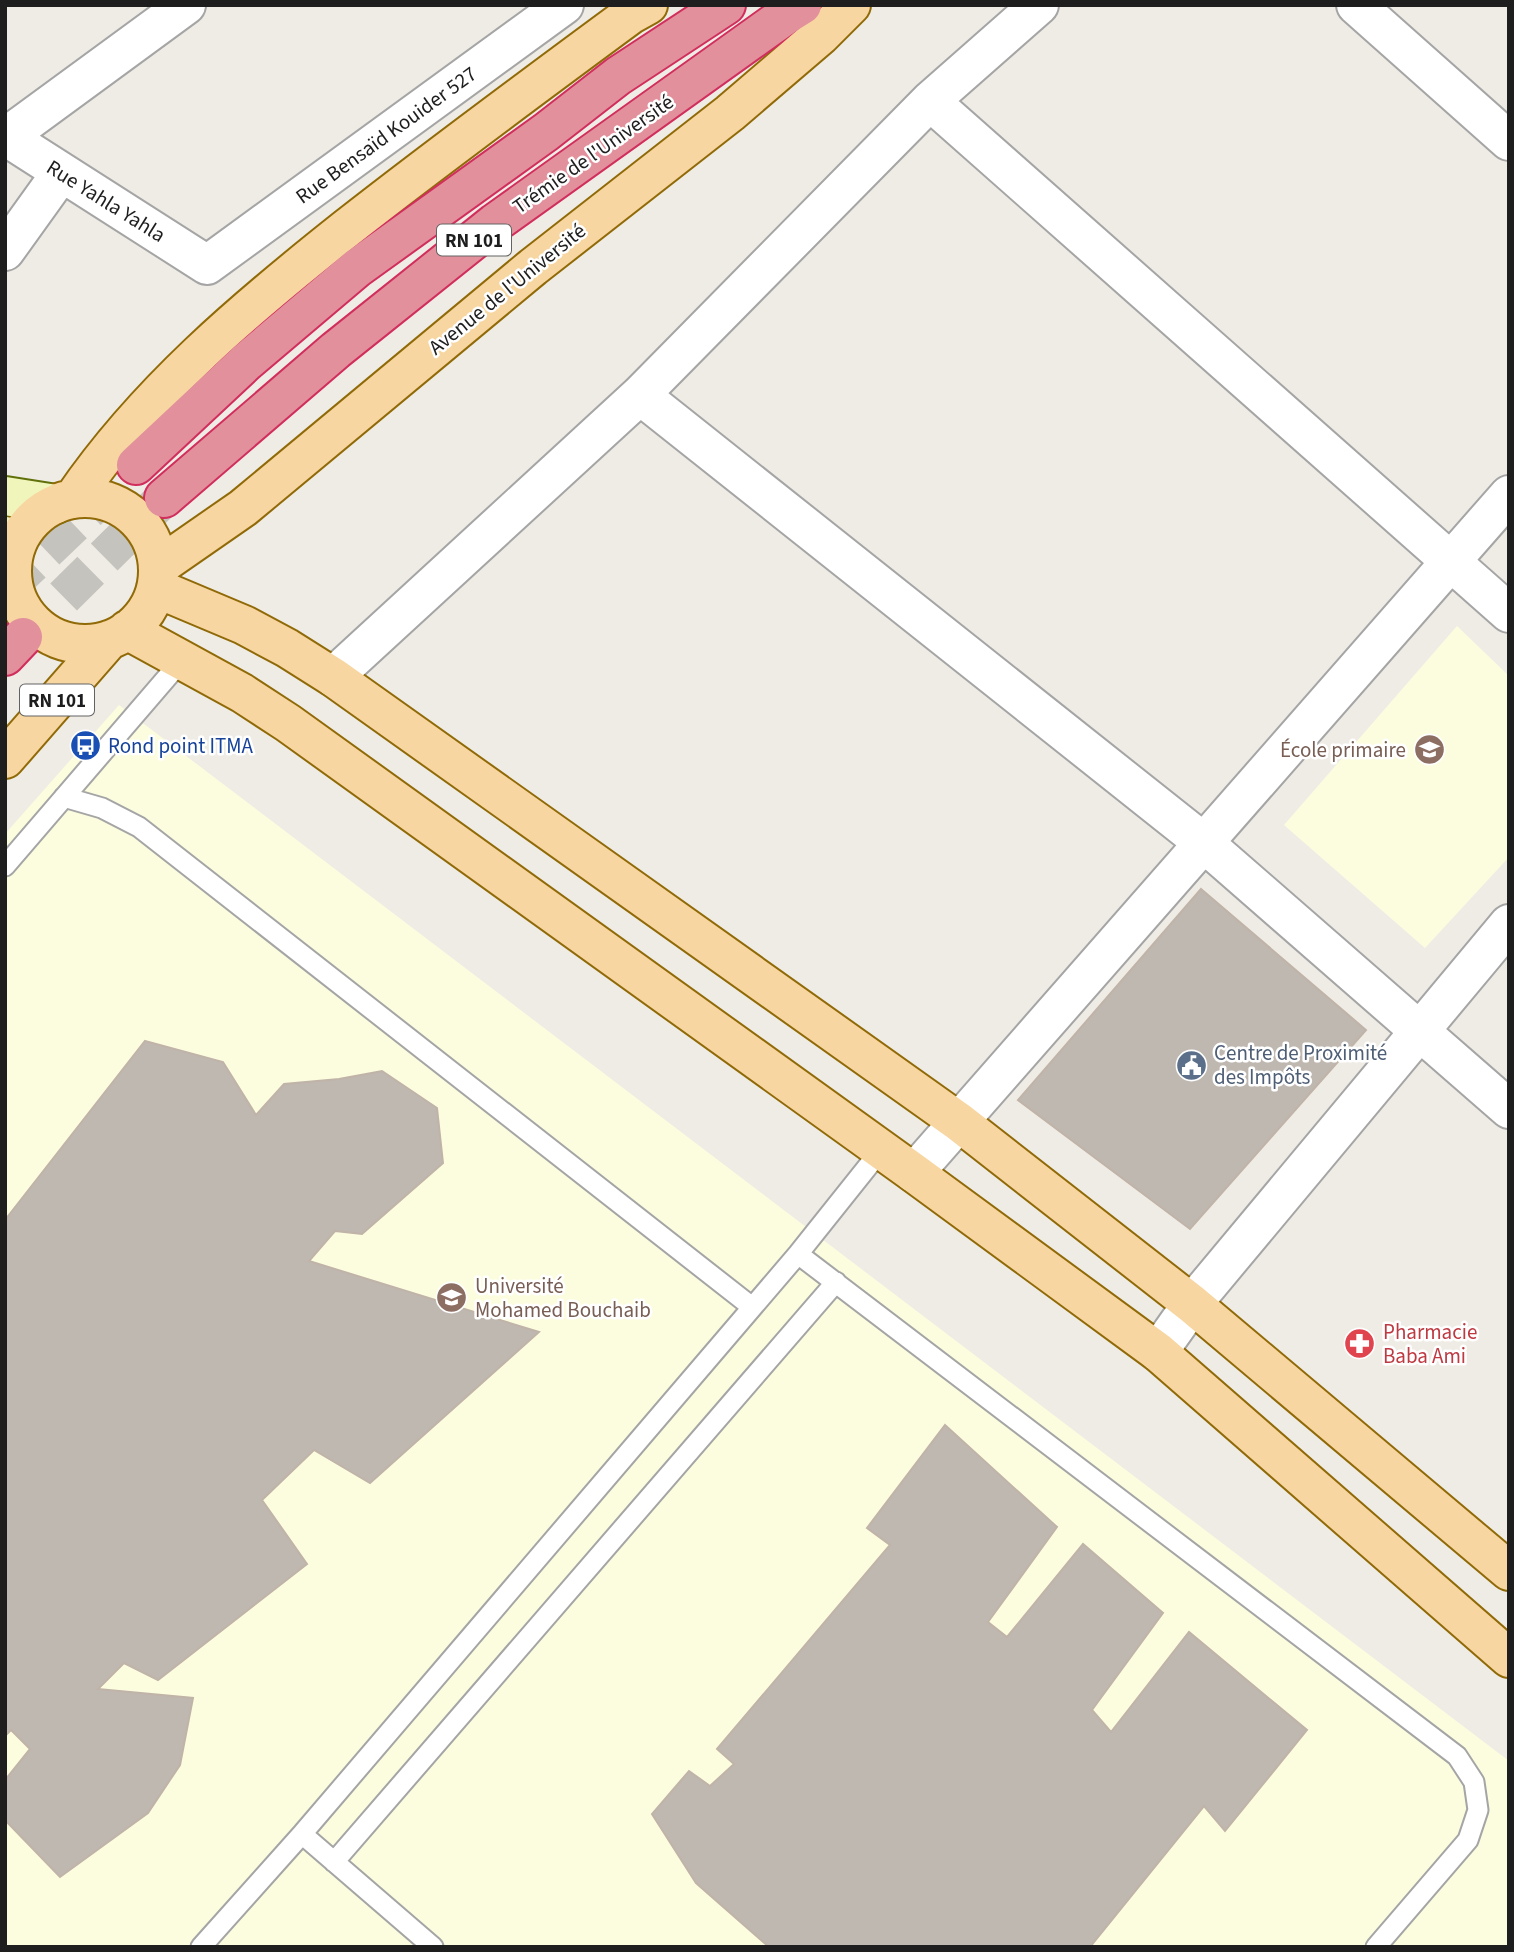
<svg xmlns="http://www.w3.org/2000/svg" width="1514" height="1952" viewBox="0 0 1514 1952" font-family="'Source Sans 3',sans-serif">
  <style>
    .education { fill: #fcfddf }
    .building { fill: #bfb8b1; stroke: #c0b3a8; stroke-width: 2 }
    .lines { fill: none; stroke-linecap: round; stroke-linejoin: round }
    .highway-tunnel { stroke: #c5c3bd; stroke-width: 38; stroke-dasharray: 38 19; stroke-linecap: butt }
    .lane-casing { stroke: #a5a5a5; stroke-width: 23 }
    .street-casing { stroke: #a5a5a5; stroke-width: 42 }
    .secondary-casing { stroke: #60700a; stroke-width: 42 }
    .primary-casing { stroke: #916a08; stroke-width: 42 }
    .highway-casing { stroke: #d12d5d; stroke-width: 42 }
    .lane { stroke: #fff; stroke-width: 19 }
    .street { stroke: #fff; stroke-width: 38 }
    .secondary { stroke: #f0f6bb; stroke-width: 38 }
    .primary { stroke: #f7d6a1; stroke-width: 38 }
    .highway { stroke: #e2909b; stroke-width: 38 }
    .labels { text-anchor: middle; stroke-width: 5; stroke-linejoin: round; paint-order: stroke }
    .shield { fill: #fff; stroke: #626262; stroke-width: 2 }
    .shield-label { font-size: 19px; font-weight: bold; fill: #1e1e1e }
    .street-label { font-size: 21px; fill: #1e1e1e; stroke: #fff }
    .transit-label { font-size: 21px; fill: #164399; stroke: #fff; text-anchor: start }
    .education-label { font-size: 21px; fill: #785e54; stroke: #fff; text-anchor: end }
    .service-label { font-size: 21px; fill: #4e5e75; stroke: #fff; text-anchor: start }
    .health-label { font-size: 21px; fill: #be3a42; stroke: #fff; text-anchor: start }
  </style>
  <rect width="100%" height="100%" fill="#efece5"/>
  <path class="education" d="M1457 626 1509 676V857L1425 948 1284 825Z
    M119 705 1509 1761V1947H5V834Z"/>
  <path class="building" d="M1201 889 1366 1030 1190 1229 1018 1100Z
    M145 1041 223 1062 256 1115 284 1084 339 1079 382 1071 437 1108 443 1163 362 1234 335 1231 309 1261 539 1332 370 1483 314 1450 262 1500 307 1564 158 1680 124 1663 98 1689 193 1698 180 1765 148 1813 60 1877 5 1820V1780L30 1749 11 1730 5 1736V1220Z
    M945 1425 1057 1527 988 1622 1007 1637 1083 1544 1163 1613 1092 1710 1111 1732 1189 1632 1307 1730 1225 1831 1204 1806 1090 1947H769L696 1883 652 1814 689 1771 710 1786 734 1764 717 1749 890 1545 867 1528Z"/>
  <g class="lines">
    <path class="highway-tunnel" d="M5 590 136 465
      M23 637 164 498"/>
    <defs>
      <path id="lane" d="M64 797 102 808 139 827 752 1307
        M5 866 182 660
        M798 1254 1457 1756 1474 1782 1478 1810 1468 1840 1376 1947
        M302 1834 433 1947
        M334 1862 836 1282
        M201 1947 302 1834 798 1254 881 1150"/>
      <path id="street" d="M1356 5 1509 141
        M930 101 1509 613
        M5 136 207 265 564 5
        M6 137 186 5
        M5 251 61 173
        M640 395 1204 843 1509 1109
        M333 677 640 395 930 101 1039 5
        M914 1173 1509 495
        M1158 1352 1192 1304 1509 924"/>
      <path id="secondary" d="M5 496 56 504
        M5 536 15 548"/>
      <path id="primary" d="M12 571a73 73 0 1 1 146 0a73 73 0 1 1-146 0Z
        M73 499C146 392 246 308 347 228 440 155 535 85 630 15L648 5
        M158 567 243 508 533 267 730 113 821 35 851 5
        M156 588 244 625 287 648 333 677 959 1122 1192 1304 1509 1571
        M127 630 242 693 288 723 914 1173 1158 1352 1509 1658
        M5 759 109 640"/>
      <path id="highway" d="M136 465 246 362 357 268 546 132 618 76 726 5
        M164 498 336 350 495 223 786 15 802 5
        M5 656 23 637"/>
    </defs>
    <use href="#lane" class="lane-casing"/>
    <use href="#street" class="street-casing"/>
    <use href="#secondary" class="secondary-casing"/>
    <use href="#primary" class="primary-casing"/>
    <use href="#highway" class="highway-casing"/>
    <use href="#lane" class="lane"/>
    <use href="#street" class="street"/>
    <use href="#secondary" class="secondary"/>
    <use href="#primary" class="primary"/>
    <use href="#highway" class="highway"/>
  </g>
  <defs>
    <symbol id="bus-disc" viewBox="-11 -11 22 22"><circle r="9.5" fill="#1a4fb4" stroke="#fff"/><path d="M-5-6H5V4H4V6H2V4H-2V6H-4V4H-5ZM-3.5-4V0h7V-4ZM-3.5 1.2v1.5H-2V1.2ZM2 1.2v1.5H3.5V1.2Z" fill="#fff"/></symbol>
    <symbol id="school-disc" viewBox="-11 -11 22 22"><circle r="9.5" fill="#8d6e63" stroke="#fff"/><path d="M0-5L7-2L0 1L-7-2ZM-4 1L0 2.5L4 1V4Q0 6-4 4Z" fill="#fff"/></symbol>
    <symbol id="civic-disc" viewBox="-11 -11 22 22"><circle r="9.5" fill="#5c6f8a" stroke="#fff"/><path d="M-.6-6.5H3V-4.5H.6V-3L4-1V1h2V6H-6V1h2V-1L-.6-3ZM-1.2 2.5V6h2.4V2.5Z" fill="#fff"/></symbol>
    <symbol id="university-disc" viewBox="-11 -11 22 22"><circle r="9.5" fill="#8d6e63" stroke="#fff"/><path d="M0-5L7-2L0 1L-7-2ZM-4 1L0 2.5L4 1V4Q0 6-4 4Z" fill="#fff"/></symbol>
    <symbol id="pharmacy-disc" viewBox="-11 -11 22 22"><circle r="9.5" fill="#e0444e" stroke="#fff"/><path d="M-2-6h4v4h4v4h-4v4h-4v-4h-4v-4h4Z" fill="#fff"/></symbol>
  </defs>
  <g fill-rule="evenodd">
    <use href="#bus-disc" x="68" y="728" width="35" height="35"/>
    <use href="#school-disc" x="1412" y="732" width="35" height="35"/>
    <use href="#civic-disc" x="1174" y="1048" width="35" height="35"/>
    <use href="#university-disc" x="434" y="1280" width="35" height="35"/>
    <use href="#pharmacy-disc" x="1342" y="1326" width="35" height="35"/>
  </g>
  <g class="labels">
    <g class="shield">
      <rect x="437" y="224.5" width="74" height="31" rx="5"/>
      <rect x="20" y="684.5" width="74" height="31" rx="5"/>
    </g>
    <g class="shield-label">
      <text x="474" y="247">RN 101</text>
      <text x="57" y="707">RN 101</text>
    </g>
    <g class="street-label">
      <text transform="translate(386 135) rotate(-36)" y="7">Rue Bensaïd Kouider 527</text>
      <text transform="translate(593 154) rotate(-35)" y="7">Trémie de l'Université</text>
      <text transform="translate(106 201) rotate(32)" y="7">Rue Yahla Yahla</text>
      <text transform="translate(507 289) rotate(-39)" y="7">Avenue de l'Université</text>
    </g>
    <g class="transit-label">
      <text x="108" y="753">Rond point ITMA</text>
    </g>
    <g class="education-label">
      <text x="1406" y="757">École primaire</text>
      <text x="475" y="1293" text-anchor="start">Université<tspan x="475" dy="24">Mohamed Bouchaib</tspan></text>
    </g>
    <g class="service-label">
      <text x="1214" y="1060">Centre de Proximité<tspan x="1214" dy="24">des Impôts</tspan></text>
    </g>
    <g class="health-label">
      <text x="1383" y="1339">Pharmacie<tspan x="1383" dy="24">Baba Ami</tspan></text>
    </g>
  </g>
  <rect width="1514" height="1952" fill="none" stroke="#1e1e1e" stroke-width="14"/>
</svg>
